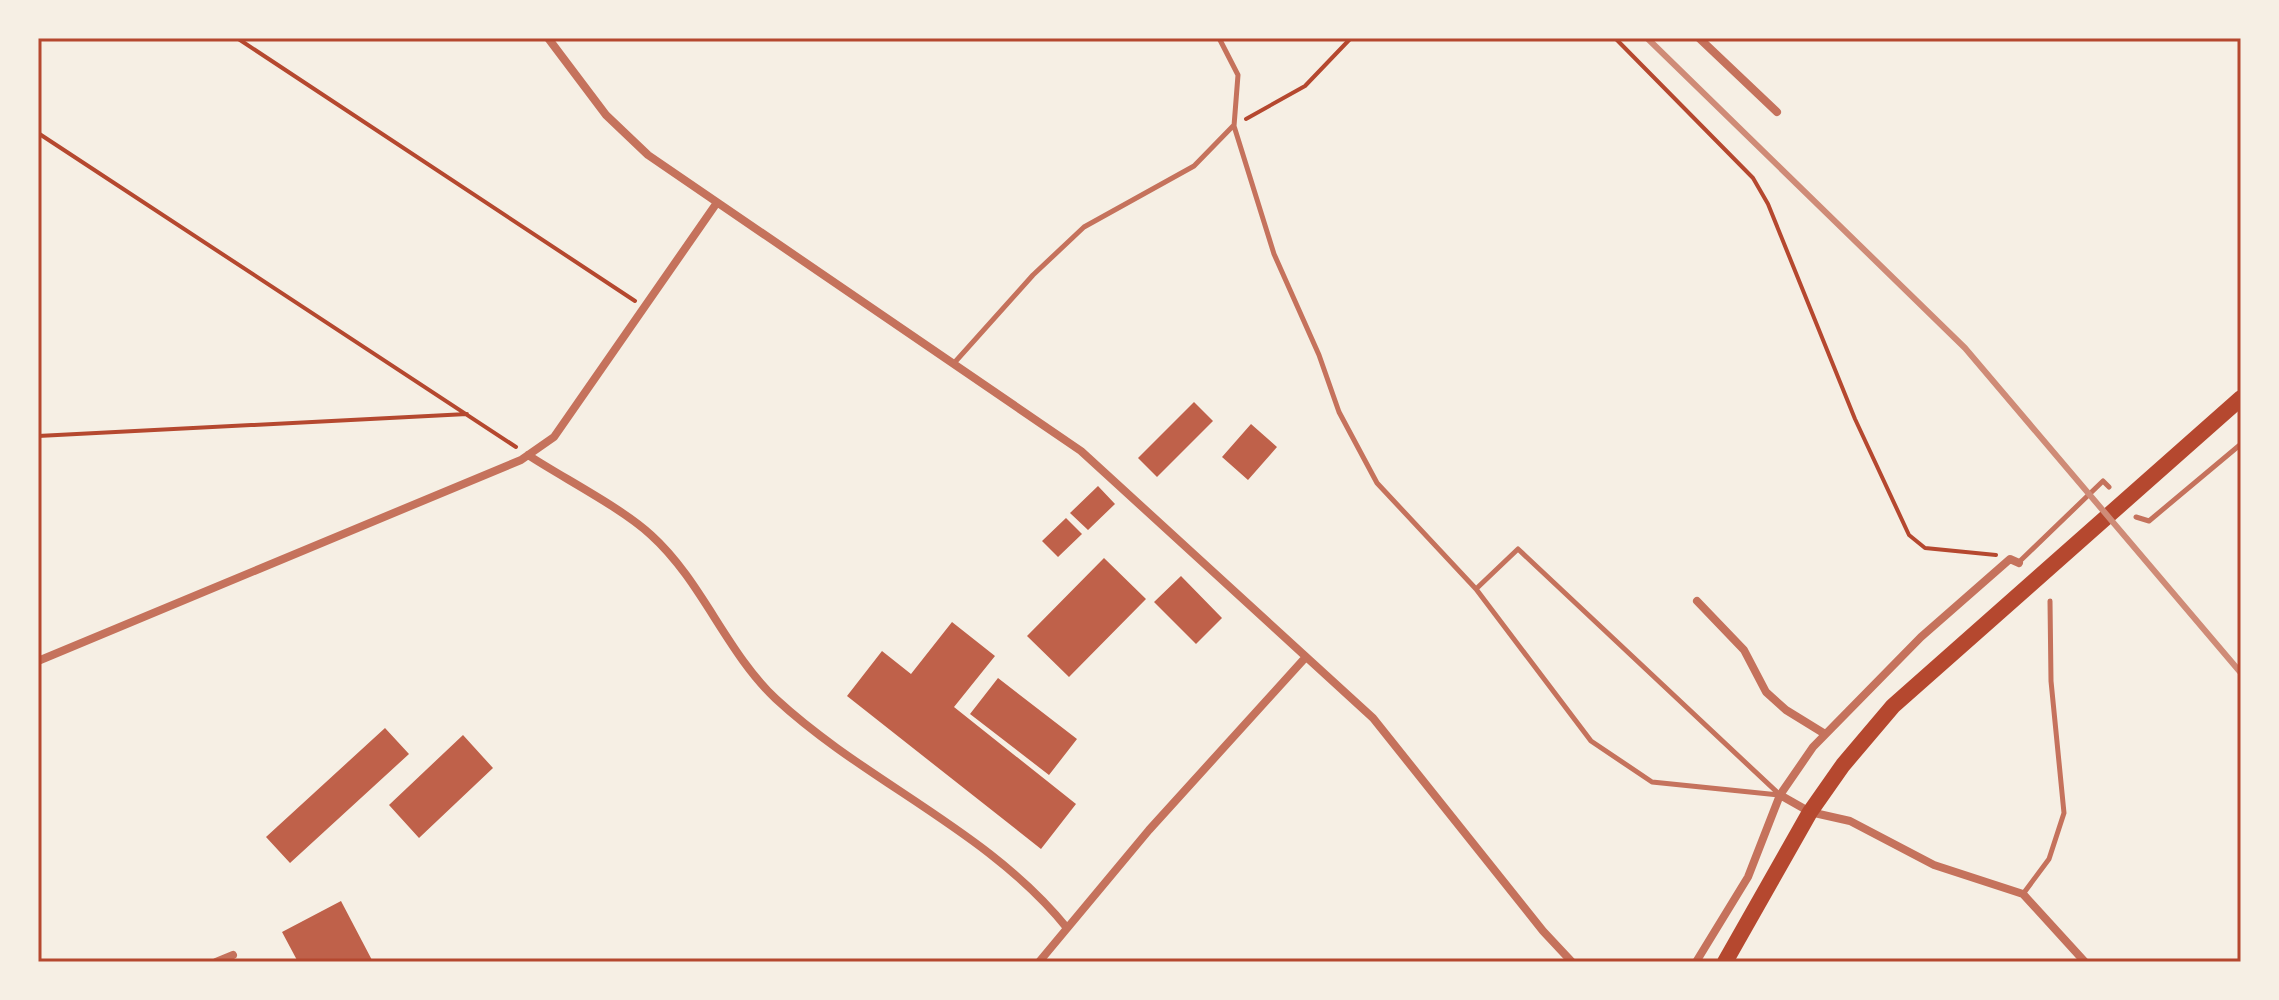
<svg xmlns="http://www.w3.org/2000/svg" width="2279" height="1000" viewBox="0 0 2279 1000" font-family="'Nunito Sans',sans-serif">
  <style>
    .building { fill: #bf614a }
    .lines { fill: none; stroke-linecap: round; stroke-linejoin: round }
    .path { stroke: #b5482f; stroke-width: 4 }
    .service { stroke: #c5725c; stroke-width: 5 }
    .minor { stroke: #c5725c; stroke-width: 8 }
    .trunk { stroke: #b5482f; stroke-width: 16 }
    .rail { stroke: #cf8b77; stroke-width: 6 }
    .neatline { fill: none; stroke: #b5482f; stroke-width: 3 }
  </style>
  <rect width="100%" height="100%" fill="#f6efe4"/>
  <path class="building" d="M1194 402 1213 421 1157 477 1138 458Z
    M1251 424 1277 447 1248 480 1222 457Z
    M1098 486 1115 504 1088 530 1070 513Z
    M1066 518 1082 534 1058 557 1042 541Z
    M1104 558 1146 599 1069 677 1027 636Z
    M1181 576 1222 618 1196 644 1154 602Z
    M952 622 995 656 954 707 1076 804 1041 849 847 696 882 651 911 674Z
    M998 678 1077 739 1049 775 970 714Z
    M385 728 409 754 290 863 266 837Z
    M463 735 493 768 419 838 389 805Z
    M341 901 373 962H298L282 932Z"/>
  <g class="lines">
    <path class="path" d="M237 38 635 301
      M1615 38 1753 178 1768 204 1855 419 1909 535 1925 548 1996 555
      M1246 119 1305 86 1351 38
      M38 133 516 447
      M38 436 467 414"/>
    <path class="service" d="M1219 38 1238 75 1234 126 1274 254 1319 355 1339 412 1377 483 1476 589 1591 741 1652 782 1779 795
      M2241 38V39
      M955 362 1033 275 1084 227 1194 166 1233 126
      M2136 517 2149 521 2241 444
      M2019 562 2103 481 2109 487
      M1476 589 1518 549 1780 795
      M2023 894 2049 859 2064 813 2051 681 2050 601"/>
    <path class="minor" d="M548 38 606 115 648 155 1081 451 1373 718 1543 931 1572 962
      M1699 38 1777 112
      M528 455C563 478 622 508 651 535 702 581 726 652 776 699 867 783 989 831 1067 928
      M1697 601 1744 650 1766 692 1786 710 1825 734
      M38 661 521 460 554 437 716 204
      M1780 795 1810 812 1850 821 1934 865 2023 894 2085 962
      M216 962 233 955
      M1039 962 1149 830 1305 658
      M1696 962 1748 877 1780 795 1813 747 1921 637 2010 559 2019 563"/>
    <path class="trunk" d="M1725 962 1810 812 1843 765 1893 706 2241 398"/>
    <path class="rail" d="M1647 38 1965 348 2241 673"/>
  </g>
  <rect width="2279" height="1000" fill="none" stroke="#f6efe4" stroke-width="80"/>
  <rect x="40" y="40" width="2199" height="920" class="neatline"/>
</svg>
